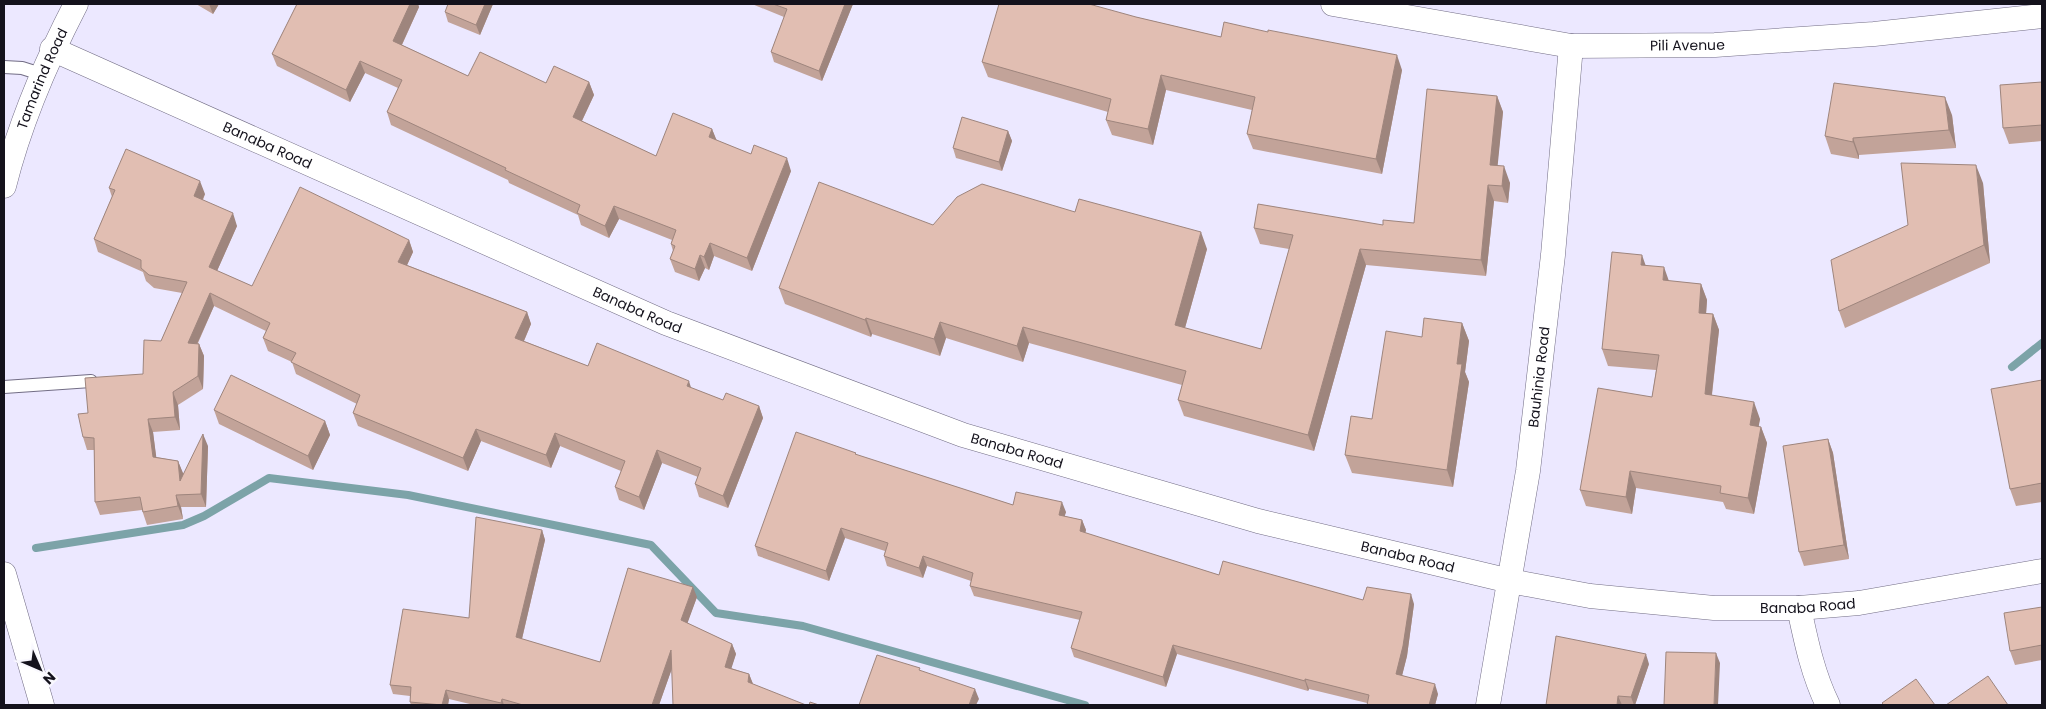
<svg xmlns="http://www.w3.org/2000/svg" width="2046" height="709" viewBox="0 0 2046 709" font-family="Poppins,sans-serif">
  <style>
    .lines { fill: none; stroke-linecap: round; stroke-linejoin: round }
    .stream { stroke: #7ca3a8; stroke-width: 8 }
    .lane-casing { stroke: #726d85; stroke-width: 14 }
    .street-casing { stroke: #726d85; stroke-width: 25 }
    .lane { stroke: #fff; stroke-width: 12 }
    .street { stroke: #fff; stroke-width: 24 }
    .wall { fill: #c2a399 }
    .shaded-wall { fill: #9e857d }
    .building { fill: #e1beb2; stroke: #9e857d }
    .labels { text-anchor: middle; stroke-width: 5; stroke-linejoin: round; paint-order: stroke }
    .street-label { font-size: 14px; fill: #14121c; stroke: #f9f8fe }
  </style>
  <rect width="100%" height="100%" fill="#ece8ff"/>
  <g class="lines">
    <path class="stream" d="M2012 367 2042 343
      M36 548 183 525 204 516 269 478 408 495 651 545 716 613 803 626 1085 705"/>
    <defs>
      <path id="lane" d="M4 67 22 68 41 74
        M4 387 91 381"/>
      <g id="street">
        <path id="s1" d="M1333 4 1571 46 1715 45 1874 34 2042 16"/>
        <path id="s2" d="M52 49 666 323 963 435 1258 521 1510 581 1590 596 1714 608H1799L1859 603 2042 571"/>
        <path id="s3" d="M4 186C20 122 46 62 76 4"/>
        <path d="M4 574 42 705"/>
        <path d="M1799 608C1806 641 1813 675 1828 705"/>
        <path id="s4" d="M1488 705 1528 471 1553 255 1571 46"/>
      </g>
    </defs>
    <use href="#lane" class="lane-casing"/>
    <use href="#street" class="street-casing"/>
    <use href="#lane" class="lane"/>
    <use href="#street" class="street"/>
  </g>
  <path class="wall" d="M196 4H219L213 14Z
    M297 4H418L419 7 402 45 468 76 546 83 589 82 594 95 582 121 656 156 712 129 716 140 791 171 752 271 714 256 709 270 705 268 699 281 675 272 670 259 673 251 671 244 672 240 619 219 609 238 581 225 578 215 509 183 508 180 391 125 387 112 398 88 365 73 350 102 277 66 272 54Z
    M493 4 480 35 448 22 445 12Z
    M752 4H853L822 81 774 62 771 52 784 17Z
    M1136 17 1221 37 1402 70 1382 174 1253 149 1247 134 1252 110 1166 90 1153 145 1112 135 1106 120 1108 112 988 77 982 62Z
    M2042 82V141L2009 144 2003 128Z
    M1497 96 1503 112 1497 166 1510 183 1508 203 1494 201 1486 276 1366 265 1314 451 1184 416 1178 400 1182 385 1029 343 1023 362 946 338 940 356 872 334 871 337 785 304 779 288 933 225 1075 212 1207 249 1185 328 1261 349 1289 249 1260 244 1254 228 1383 225 1414 223Z
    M1952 115 1956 148 1859 155V159L1831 154 1825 136Z
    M1008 131 1012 141 1002 171 956 158 953 148Z
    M1983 183 1990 263 1845 328 1839 311 1908 225Z
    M109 188 205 194 203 200 237 226 217 271 252 286 409 240 413 252 407 265 527 312 531 324 524 341 588 366 691 388 723 400 759 406 763 418 728 508 699 497 695 484 698 477 662 463 644 510 619 500 615 487 621 471 560 446 551 468 481 441 468 471 358 426 353 413 357 404 296 374 292 362 268 351 263 338 266 331 214 306 198 343 199 344 204 356 203 389 178 405 180 430 153 432 156 457 178 461 183 474 208 446 206 507H181L183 519 147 525 142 510 100 515 95 502 94 450H87L83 437 88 413 143 374 161 341 182 293 154 288 146 281 143 272 98 252 94 239 112 197Z
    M1645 266 1669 281 1701 284 1707 300 1706 313 1713 314 1719 330 1712 395 1760 419 1758 427H1761L1767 443 1754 514 1726 509 1723 502 1636 488 1632 514 1586 506 1580 490 1652 397 1656 370 1608 366 1602 349Z
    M1462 323 1469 341 1465 372 1469 382 1453 487 1352 473 1345 455 1372 419 1422 337Z
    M2042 380V502L2016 506 2010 489Z
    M214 410 325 421 330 435 313 470 219 424Z
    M1828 439 1833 453 1849 559 1804 566 1799 552Z
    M856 455 1013 505 1066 512 1064 516 1082 520 1086 530 1085 533 1219 575 1363 600 1414 604 1407 656 1402 675 1438 694 1435 705H1367V703L1309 689 1308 691 1177 654 1166 687 1074 657 1071 648 1080 620 974 596 970 586 971 581 927 566 923 578 887 566 884 556 885 551 845 538 829 581 758 556 755 546Z
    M542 530 545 540 522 639 600 662 697 597 687 623 732 644 736 654 731 668 749 674 753 684 672 668 659 705H474L449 699 448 705H411L410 702V696L393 694 390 685 469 618Z
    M2042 607V660L2015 665 2010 651Z
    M1649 664 1635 705H1546Z"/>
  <path class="shaded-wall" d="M209 4H219L213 14Z
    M410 4H418L419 7 398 53 393 41Z
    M485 4H493L480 35 476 25Z
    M845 4H853L822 81 819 71Z
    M1397 55 1402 70 1382 174 1376 159Z
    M360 61 365 73 350 102 346 90Z
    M1161 75 1166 90 1153 145 1148 129Z
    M589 82 594 95 578 129 573 117Z
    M1497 96 1503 112 1496 182 1490 165Z
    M1945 97 1952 115 1956 148 1949 130Z
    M712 129 717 141 709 137Z
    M1008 131 1012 141 1002 171 999 162Z
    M1853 138 1859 155V159L1853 142Z
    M787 158 791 171 752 271 747 258Z
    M1976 165 1983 183 1990 263 1984 245Z
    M1504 166 1510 183 1508 203 1502 186Z
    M200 181 205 194 198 209 194 196Z
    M1488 185 1494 201 1486 276 1481 260Z
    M614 206 619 219 609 238 605 226Z
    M233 213 237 226 213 280 209 267Z
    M1201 232 1207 249 1181 342 1175 325Z
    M409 240 413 252 403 274 398 262Z
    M710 243 714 256 709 270 704 257Z
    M1360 249 1366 265 1314 451 1308 435Z
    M700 255 705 268 699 281 695 269Z
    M1642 255 1648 272 1641 265Z
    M1664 267 1670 284 1663 280Z
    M1701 284 1707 300 1705 329 1699 313Z
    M210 293 214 306 192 355 188 343Z
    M527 312 531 324 520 350 515 338Z
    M1713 314 1719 330 1710 410 1705 394Z
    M866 318 872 334 871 337 865 320Z
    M940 322 946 338 940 356 934 339Z
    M1462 323 1469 341 1465 372 1469 382 1453 487 1447 470 1457 364Z
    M1023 327 1029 343 1023 362 1017 346Z
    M199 344 204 356 203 389 198 376Z
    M689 381 693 394 687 386Z
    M173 392 178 405 180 430 175 417Z
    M1754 402 1760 419 1756 442 1750 425Z
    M759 406 763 418 728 508 723 496Z
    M148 419 153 432 158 470 153 457Z
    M325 421 330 435 313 470 308 456Z
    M1761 427 1767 443 1754 514 1748 498Z
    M476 429 481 441 468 471 463 458Z
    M555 433 560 446 551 468 546 455Z
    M203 434 208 446 206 507 201 494Z
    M1828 439 1833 453 1849 559 1844 545Z
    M657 450 662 463 644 510 639 497Z
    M178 461 183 473 185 494 180 481Z
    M1630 471 1636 488 1632 514 1626 497Z
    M176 495 181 507 183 519 178 506Z
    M1062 502 1066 512 1062 525 1059 515Z
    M1082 520 1086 530 1083 541 1080 531Z
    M841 528 845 538 829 581 826 571Z
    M542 530 545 540 520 647 516 637Z
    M923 556 927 566 923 578 919 568Z
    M693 587 697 597 685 630 681 620Z
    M1411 594 1414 604 1407 656 1400 684 1396 674Z
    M732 644 736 654 729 676 725 667Z
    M1173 645 1177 654 1166 687 1163 677Z
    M671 650 675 660 659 705H652Z
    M1716 653 1720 663 1718 705H1714Z
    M1646 654 1649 664 1635 705H1634L1631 697Z
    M749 674 753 684 748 682Z
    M1305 679 1309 689 1308 691 1305 681Z
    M1435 684 1438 694 1435 705H1429Z
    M975 689 979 699 976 705H969Z
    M446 690 449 699 448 705H442Z
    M1618 696 1622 705H1617Z
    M502 699 504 705H502L501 703Z"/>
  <path class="building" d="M297 4H410L393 41 468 76 480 52 546 83 554 66 589 82 573 117 656 156 673 113 712 129 709 137 751 154 754 145 787 158 747 258 710 243 704 257 700 255 695 269 670 259 675 246 671 244 676 230 614 206 605 226 577 213 580 205 505 170 506 168 387 112 402 80 360 61 346 90 272 54Z
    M448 4H485L476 25 445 12Z
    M773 4H845L819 71 771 52 787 9Z
    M999 4H1089L1136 17 1221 37 1224 22 1268 32V30L1397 55 1376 159 1247 134 1255 97 1161 75 1148 129 1106 120 1111 99 982 62Z
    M2042 82V125L2003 128 2000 85Z
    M1834 83 1945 97 1949 130 1853 138V142L1825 136Z
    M1427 89 1497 96 1490 165 1504 166 1502 186 1488 185 1481 260 1360 249 1308 435 1178 400 1186 371 1023 327 1017 346 940 322 934 339 866 318 865 320 779 288 819 182 933 225 957 197 982 184 1075 212 1079 199 1201 232 1175 325 1261 349 1293 235 1254 228 1258 204 1383 225V220L1414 223Z
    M962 117 1008 131 999 162 953 148Z
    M126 149 200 181 194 196 233 213 209 267 252 286 300 187 409 240 398 262 527 312 515 338 588 366 597 343 689 381 687 386 723 400 726 393 759 406 723 496 695 484 701 468 657 450 639 497 615 487 625 461 555 433 546 455 476 429 463 458 353 413 360 395 291 362 296 353 263 338 270 323 210 293 188 343 199 344 198 376 173 392 175 417 148 419 153 457 178 461 180 481 203 434 201 494 176 495 178 506 143 512 140 497 95 502 94 438 83 437 78 414 88 413 85 378 143 374 144 340 161 341 187 282 149 275 141 268V260L94 239 115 190 109 188Z
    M1901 163 1976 165 1984 245 1839 311 1831 260 1908 225Z
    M1612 252 1642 255 1641 265 1664 267 1663 280 1701 284 1699 313 1713 314 1705 394 1754 402 1750 425 1761 427 1748 498 1720 493 1721 486 1630 471 1626 497 1580 490 1598 388 1652 397 1659 355 1602 349Z
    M1424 318 1462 323 1457 364H1462L1447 470 1345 455 1351 416 1372 419 1386 331 1422 337Z
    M231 375 325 421 308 456 214 410Z
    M2042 380V483L2010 489 1991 389Z
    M796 432 856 453 855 454 1013 505 1016 492 1062 502 1059 515 1082 520 1080 531 1219 575 1223 561 1363 600 1367 587 1411 594 1403 646 1396 674 1435 684 1429 705H1367L1369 695 1305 679V681L1173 645 1163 677 1071 648 1082 612 970 586 973 573 923 556 919 568 884 556 888 543 841 528 826 571 755 546Z
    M1828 439 1844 545 1799 552 1783 446Z
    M476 517 542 530 516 637 600 662 628 568 693 587 681 620 732 644 725 667 749 674 748 682 806 705H673L671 650 652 705H523L502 699 501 703 446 690 442 705 410 702 411 687 390 685 403 609 469 618Z
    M2042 607V645L2010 651 2004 613Z
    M1556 636 1646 654 1631 697 1618 696 1617 705H1546Z
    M1666 652 1716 653 1714 705H1664Z
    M877 655 920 668 919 670 975 689 969 705H859Z
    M1988 676 2008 705H1946Z
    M1916 679 1935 705H1884L1882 703Z
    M810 702 819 705H809Z"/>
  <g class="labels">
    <g class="street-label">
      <text dy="5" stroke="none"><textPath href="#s1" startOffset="358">Pili Avenue</textPath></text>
      <text dy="5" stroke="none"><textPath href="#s3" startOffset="114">Tamarind Road</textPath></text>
      <text dy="5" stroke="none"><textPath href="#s2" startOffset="236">Banaba Road</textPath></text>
      <text dy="5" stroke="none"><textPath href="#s2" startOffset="641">Banaba Road</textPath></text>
      <text dy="5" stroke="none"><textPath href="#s4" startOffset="332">Bauhinia Road</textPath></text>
      <text dy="5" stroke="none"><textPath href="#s2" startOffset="1046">Banaba Road</textPath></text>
      <text dy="5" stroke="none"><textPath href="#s2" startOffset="1451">Banaba Road</textPath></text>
      <text dy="5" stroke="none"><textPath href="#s2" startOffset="1856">Banaba Road</textPath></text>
    </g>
  </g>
  <rect width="2046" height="709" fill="none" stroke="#14121c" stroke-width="10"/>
  <g transform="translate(40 669) rotate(135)" stroke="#f9f8fe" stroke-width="4" paint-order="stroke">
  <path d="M0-4L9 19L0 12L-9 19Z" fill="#14121c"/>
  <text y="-8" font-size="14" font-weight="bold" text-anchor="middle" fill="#14121c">N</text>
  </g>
</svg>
